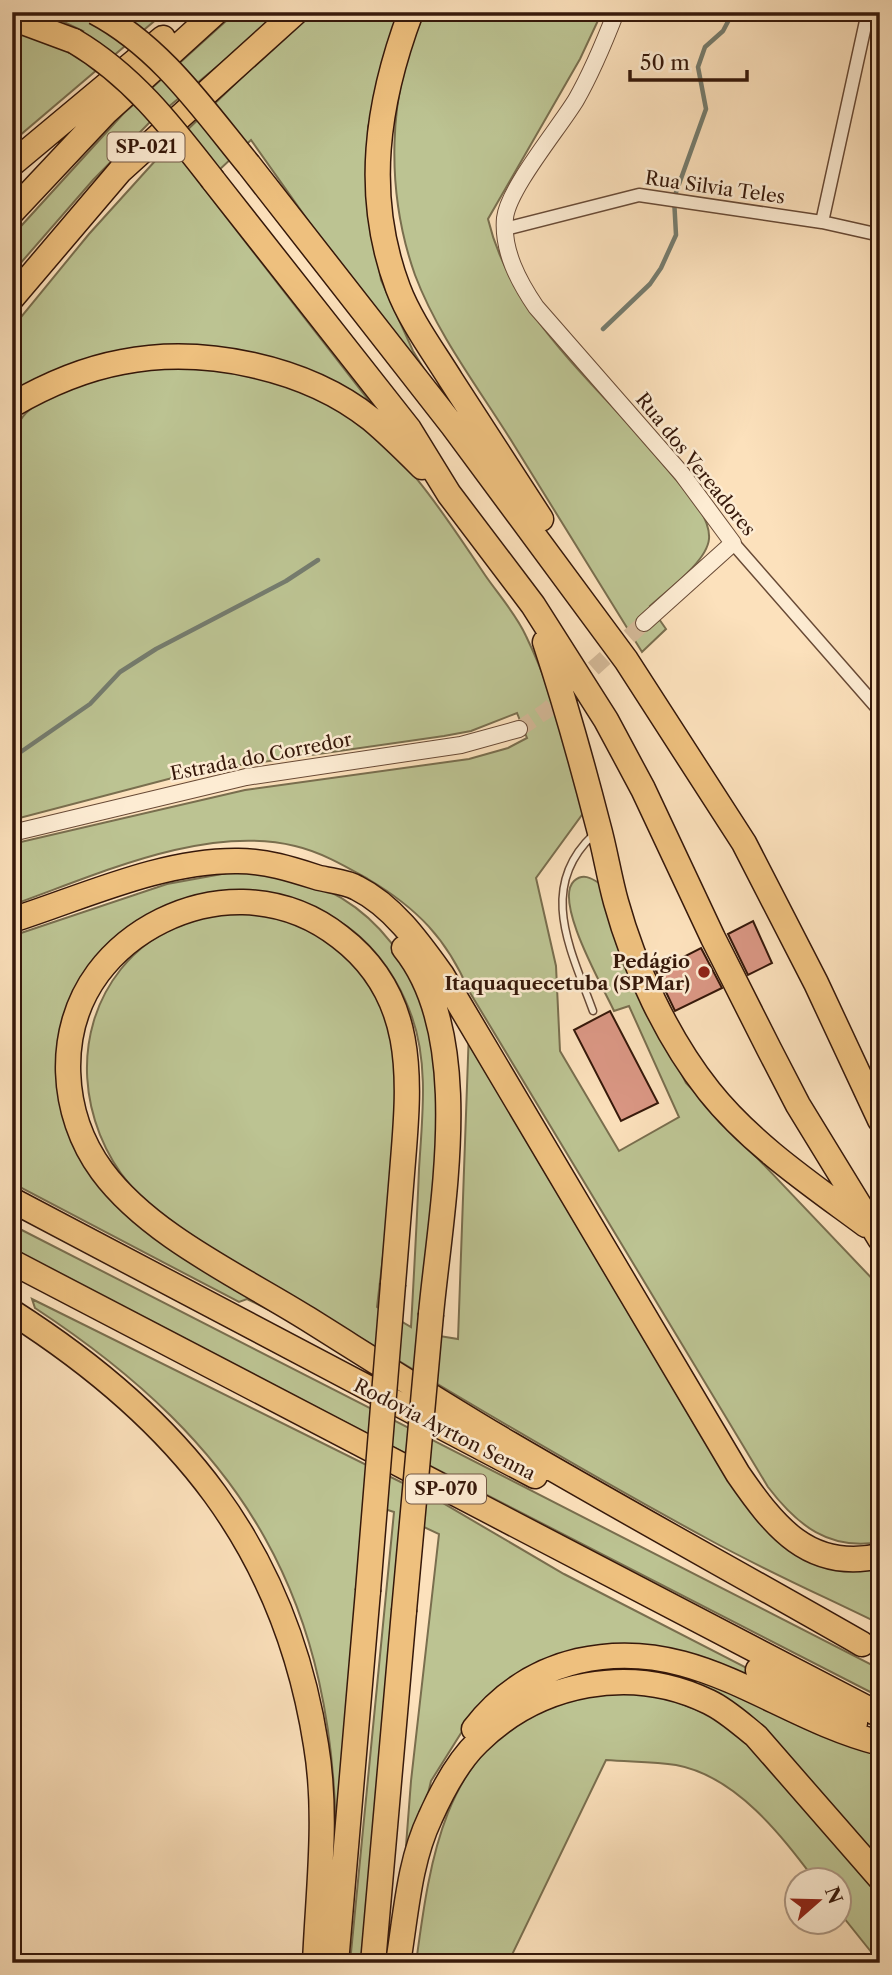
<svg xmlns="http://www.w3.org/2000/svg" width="892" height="1975" viewBox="0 0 892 1975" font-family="'Libre Caslon Text',serif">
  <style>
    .green { fill: #bcc392; stroke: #796e4e; stroke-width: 2 }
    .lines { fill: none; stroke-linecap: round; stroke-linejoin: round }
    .stream { stroke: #757c6e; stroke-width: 4.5 }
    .building { fill: #da9784; stroke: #36180a; stroke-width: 2 }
    .tertiary-tunnel { stroke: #d4b998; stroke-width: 16; stroke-dasharray: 16 8; stroke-linecap: butt }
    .service-casing { stroke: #684a36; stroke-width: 9 }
    .minor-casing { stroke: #684a36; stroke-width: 15 }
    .tertiary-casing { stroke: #684a36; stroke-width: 18 }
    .motorway-casing { stroke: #36180a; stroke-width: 27 }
    .service { stroke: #fdecd3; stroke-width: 6 }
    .minor { stroke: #fdecd3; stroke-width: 12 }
    .tertiary { stroke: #fdecd3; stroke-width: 16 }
    .motorway { stroke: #eec07e; stroke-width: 24 }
    .motorway-bridge-casing { stroke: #36180a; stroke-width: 27; stroke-linecap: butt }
    .motorway-bridge { stroke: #eec07e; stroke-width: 24 }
    .poi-dot { fill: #8f2418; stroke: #fdecd3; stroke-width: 2.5 }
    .labels { text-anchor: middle; stroke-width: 5; stroke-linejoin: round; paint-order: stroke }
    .shield { fill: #fdecd3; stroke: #725846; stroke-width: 2 }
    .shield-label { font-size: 18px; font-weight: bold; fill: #36180a }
    .street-label { font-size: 19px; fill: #36180a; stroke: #fdecd3 }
    .poi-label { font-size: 19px; font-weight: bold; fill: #36180a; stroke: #fdecd3; text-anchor: end }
  </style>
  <rect width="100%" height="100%" fill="#fce1bc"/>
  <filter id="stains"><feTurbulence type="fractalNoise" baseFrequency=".00286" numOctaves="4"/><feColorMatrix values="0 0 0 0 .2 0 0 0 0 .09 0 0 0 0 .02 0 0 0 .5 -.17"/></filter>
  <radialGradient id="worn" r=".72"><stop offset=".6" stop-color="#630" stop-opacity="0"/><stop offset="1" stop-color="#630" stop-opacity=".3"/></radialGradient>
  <path class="green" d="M43 12H73L91 22 101 12H165L12 142V20L72 43 83 31Z
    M236 12H283L149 123 93 180 12 273V236L123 114Z
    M310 12H403L368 127 367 187 381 280 413 351 454 418 406 359 251 140 202 186 380 415 210 349 12 396V328L89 234 155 161Z
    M425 12H602L580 59 488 219C508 304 576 366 633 429 655 454 677 481 699 507 704 517 710 528 709 539 707 562 666 591 650 606L666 629 642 652C600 583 557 514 514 445 480 390 438 336 415 275 386 193 386 92 425 12Z
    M161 368C223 368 297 378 349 414 408 456 445 516 485 575 498 594 516 614 526 636 553 692 570 751 584 812L536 878 556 966 560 1051 619 1151 679 1117 629 1006 614 1011C603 987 553 901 574 881 583 873 591 878 599 883L617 945 686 1083 880 1287V1542C829 1551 797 1525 768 1487L469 991C447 939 417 908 368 879 345 866 321 852 295 846 205 824 97 875 12 905V844L245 790 469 759 508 748 527 738 517 713 471 731 444 736 199 771 12 820V430C18 425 21 418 26 413 60 382 117 374 161 368Z
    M233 872C253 873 276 872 296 878 390 906 433 991 442 1082L427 1334 458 1339 469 1030C537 1145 605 1261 673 1376 699 1420 742 1504 778 1535 808 1561 841 1572 880 1570V1624C823 1596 764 1570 708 1539 573 1466 441 1387 310 1307 259 1275 168 1229 130 1185 79 1124 70 1033 121 969 153 929 208 906 260 911 283 914 304 925 324 937 366 962 396 1006 402 1056 404 1078 399 1104 397 1126 392 1186 384 1247 377 1307L411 1327C414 1274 417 1221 419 1169 422 1119 429 1065 412 1017 395 969 362 927 313 908 128 837 0 1064 122 1200 170 1249 242 1287 299 1325L247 1299 239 1302 12 1183V936L167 884Z
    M12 1225 880 1669V1697L12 1251Z
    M32 1299 441 1502 564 1574 776 1683 737 1672 605 1650 468 1722 431 1781 414 1855 408 1868 406 1846 411 1781 439 1534 411 1521 371 1963H350L394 1512 366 1503 336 1854C337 1600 245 1446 35 1308Z
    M609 1662 716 1677 880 1757V1865L772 1743 676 1680 539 1683Z
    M651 1692 726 1721 764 1756 880 1892V1963L840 1913V1881L815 1880C781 1835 736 1776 676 1765 653 1761 629 1762 606 1760L508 1963H416C429 1868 442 1753 542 1710 554 1705 569 1696 582 1694 604 1691 628 1692 651 1692Z"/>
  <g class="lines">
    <path class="stream" d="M603 329 650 284 661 268 676 235 674 198 706 109 698 67 705 47 723 31 733 12
      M12 758 90 704 120 672 156 649 286 581 318 560"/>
  </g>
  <path class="building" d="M753 921 772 963 748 975 728 934Z
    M701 948 722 988 675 1011 656 971Z
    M610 1011 658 1103 621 1121 574 1030Z"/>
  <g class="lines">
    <path class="tertiary-tunnel" d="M519 729 546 711 644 623"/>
    <defs>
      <path id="service" d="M593 835C537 888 571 950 593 1011"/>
      <path id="minor" d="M822 222 868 12
        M505 229 639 195 822 222 880 235
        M733 543 880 711"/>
      <path id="tertiary" d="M616 12C604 43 592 72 576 100 559 128 508 189 505 218 502 251 519 282 536 307L682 474 733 543 644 623
        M12 833 246 777 461 745 519 729"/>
      <path id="motorway" d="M411 12C377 102 363 195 398 288 410 320 433 351 451 380 481 426 511 473 541 519
        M12 18 74 41
        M12 164 163 38
        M249 165 453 426 626 660 744 843 816 983 880 1120
        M213 180 409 429 449 494 533 605 606 720 643 789 713 938 769 1049 798 1105 880 1239
        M12 212 106 112 216 12
        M12 298 120 171 296 12
        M12 405C45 386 84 369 122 362 203 346 306 367 371 419 389 434 406 451 422 467
        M545 642C565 702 582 763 598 825 605 850 609 877 616 902 634 967 667 1038 709 1091 751 1144 812 1185 866 1225
        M12 920C84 897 162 860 238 861 266 861 291 869 316 877 329 881 345 881 357 888 393 906 419 943 442 975L738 1474C774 1526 809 1572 880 1556
        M404 948C476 1037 441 1207 431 1314
        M12 1200 535 1476
        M12 1262 880 1715
        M393 1284C396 1243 400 1202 403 1161 410 1076 416 995 340 937 312 915 279 903 243 902 187 901 131 929 98 973 55 1031 60 1114 102 1171 149 1235 241 1277 308 1319 375 1361 442 1404 510 1444 626 1512 745 1577 862 1644
        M12 1312C178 1418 285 1546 316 1745 328 1816 318 1891 315 1963
        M758 1670 855 1723
        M474 1729C501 1694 536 1671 578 1661 696 1634 773 1716 880 1743
        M336 1963 368 1591
        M373 1963 404 1611
        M398 1963C406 1915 409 1862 430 1818 442 1791 457 1762 478 1742 539 1682 631 1664 709 1702 726 1710 741 1724 756 1736L880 1878"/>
    </defs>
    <use href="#service" class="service-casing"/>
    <use href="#minor" class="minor-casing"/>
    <use href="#tertiary" class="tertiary-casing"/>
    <use href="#motorway" class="motorway-casing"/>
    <use href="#service" class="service"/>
    <use href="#minor" class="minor"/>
    <use href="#tertiary" class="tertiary"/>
    <use href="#motorway" class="motorway"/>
    <defs>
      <path id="motorway-bridge" d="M95 12C161 47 203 109 249 165
        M74 41C133 76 171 126 213 180
        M368 1591 393 1284
        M404 1611 431 1314"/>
    </defs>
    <use href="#motorway-bridge" class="motorway-bridge-casing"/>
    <use href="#motorway-bridge" class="motorway-bridge"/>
  </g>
  <circle class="poi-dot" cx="704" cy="972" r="7"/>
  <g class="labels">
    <g class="shield">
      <rect x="107.5" y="132.5" width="77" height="29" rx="5"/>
      <rect x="406" y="1474.5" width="80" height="29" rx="5"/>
    </g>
    <g class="shield-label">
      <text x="146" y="153">SP-021</text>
      <text x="446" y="1495">SP-070</text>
    </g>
    <g class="street-label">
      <text transform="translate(715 187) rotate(8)" y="7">Rua Silvia Teles</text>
      <text transform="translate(696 464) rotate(51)" y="7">Rua dos Vereadores</text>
      <text transform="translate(261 756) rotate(-11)" y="7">Estrada do Corredor</text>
      <text transform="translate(445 1429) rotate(27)" y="7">Rodovia Ayrton Senna</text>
    </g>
    <g class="poi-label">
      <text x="690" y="968">Pedágio<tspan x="690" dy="22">Itaquaquecetuba (SPMar)</tspan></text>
    </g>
  </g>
  <rect width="892" height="1975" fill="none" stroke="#fce1bc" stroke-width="42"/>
  <rect x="14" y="14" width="864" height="1947" fill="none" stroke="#36180a" stroke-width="3.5"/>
  <rect x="21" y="21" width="850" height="1933" fill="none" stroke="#36180a" stroke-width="2"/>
  <g transform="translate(818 1901) rotate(70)"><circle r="33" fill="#fdecd3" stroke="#ad9783" stroke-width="2"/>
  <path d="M0-5L12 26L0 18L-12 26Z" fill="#8f2418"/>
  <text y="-10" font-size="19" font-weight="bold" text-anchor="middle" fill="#36180a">N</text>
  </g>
  <path d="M630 70v10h117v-10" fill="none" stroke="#36180a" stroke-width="3.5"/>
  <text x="640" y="70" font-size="21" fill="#36180a" stroke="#fdecd3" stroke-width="5" paint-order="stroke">50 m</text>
  <rect width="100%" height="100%" filter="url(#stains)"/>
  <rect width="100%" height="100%" fill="url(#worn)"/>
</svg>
